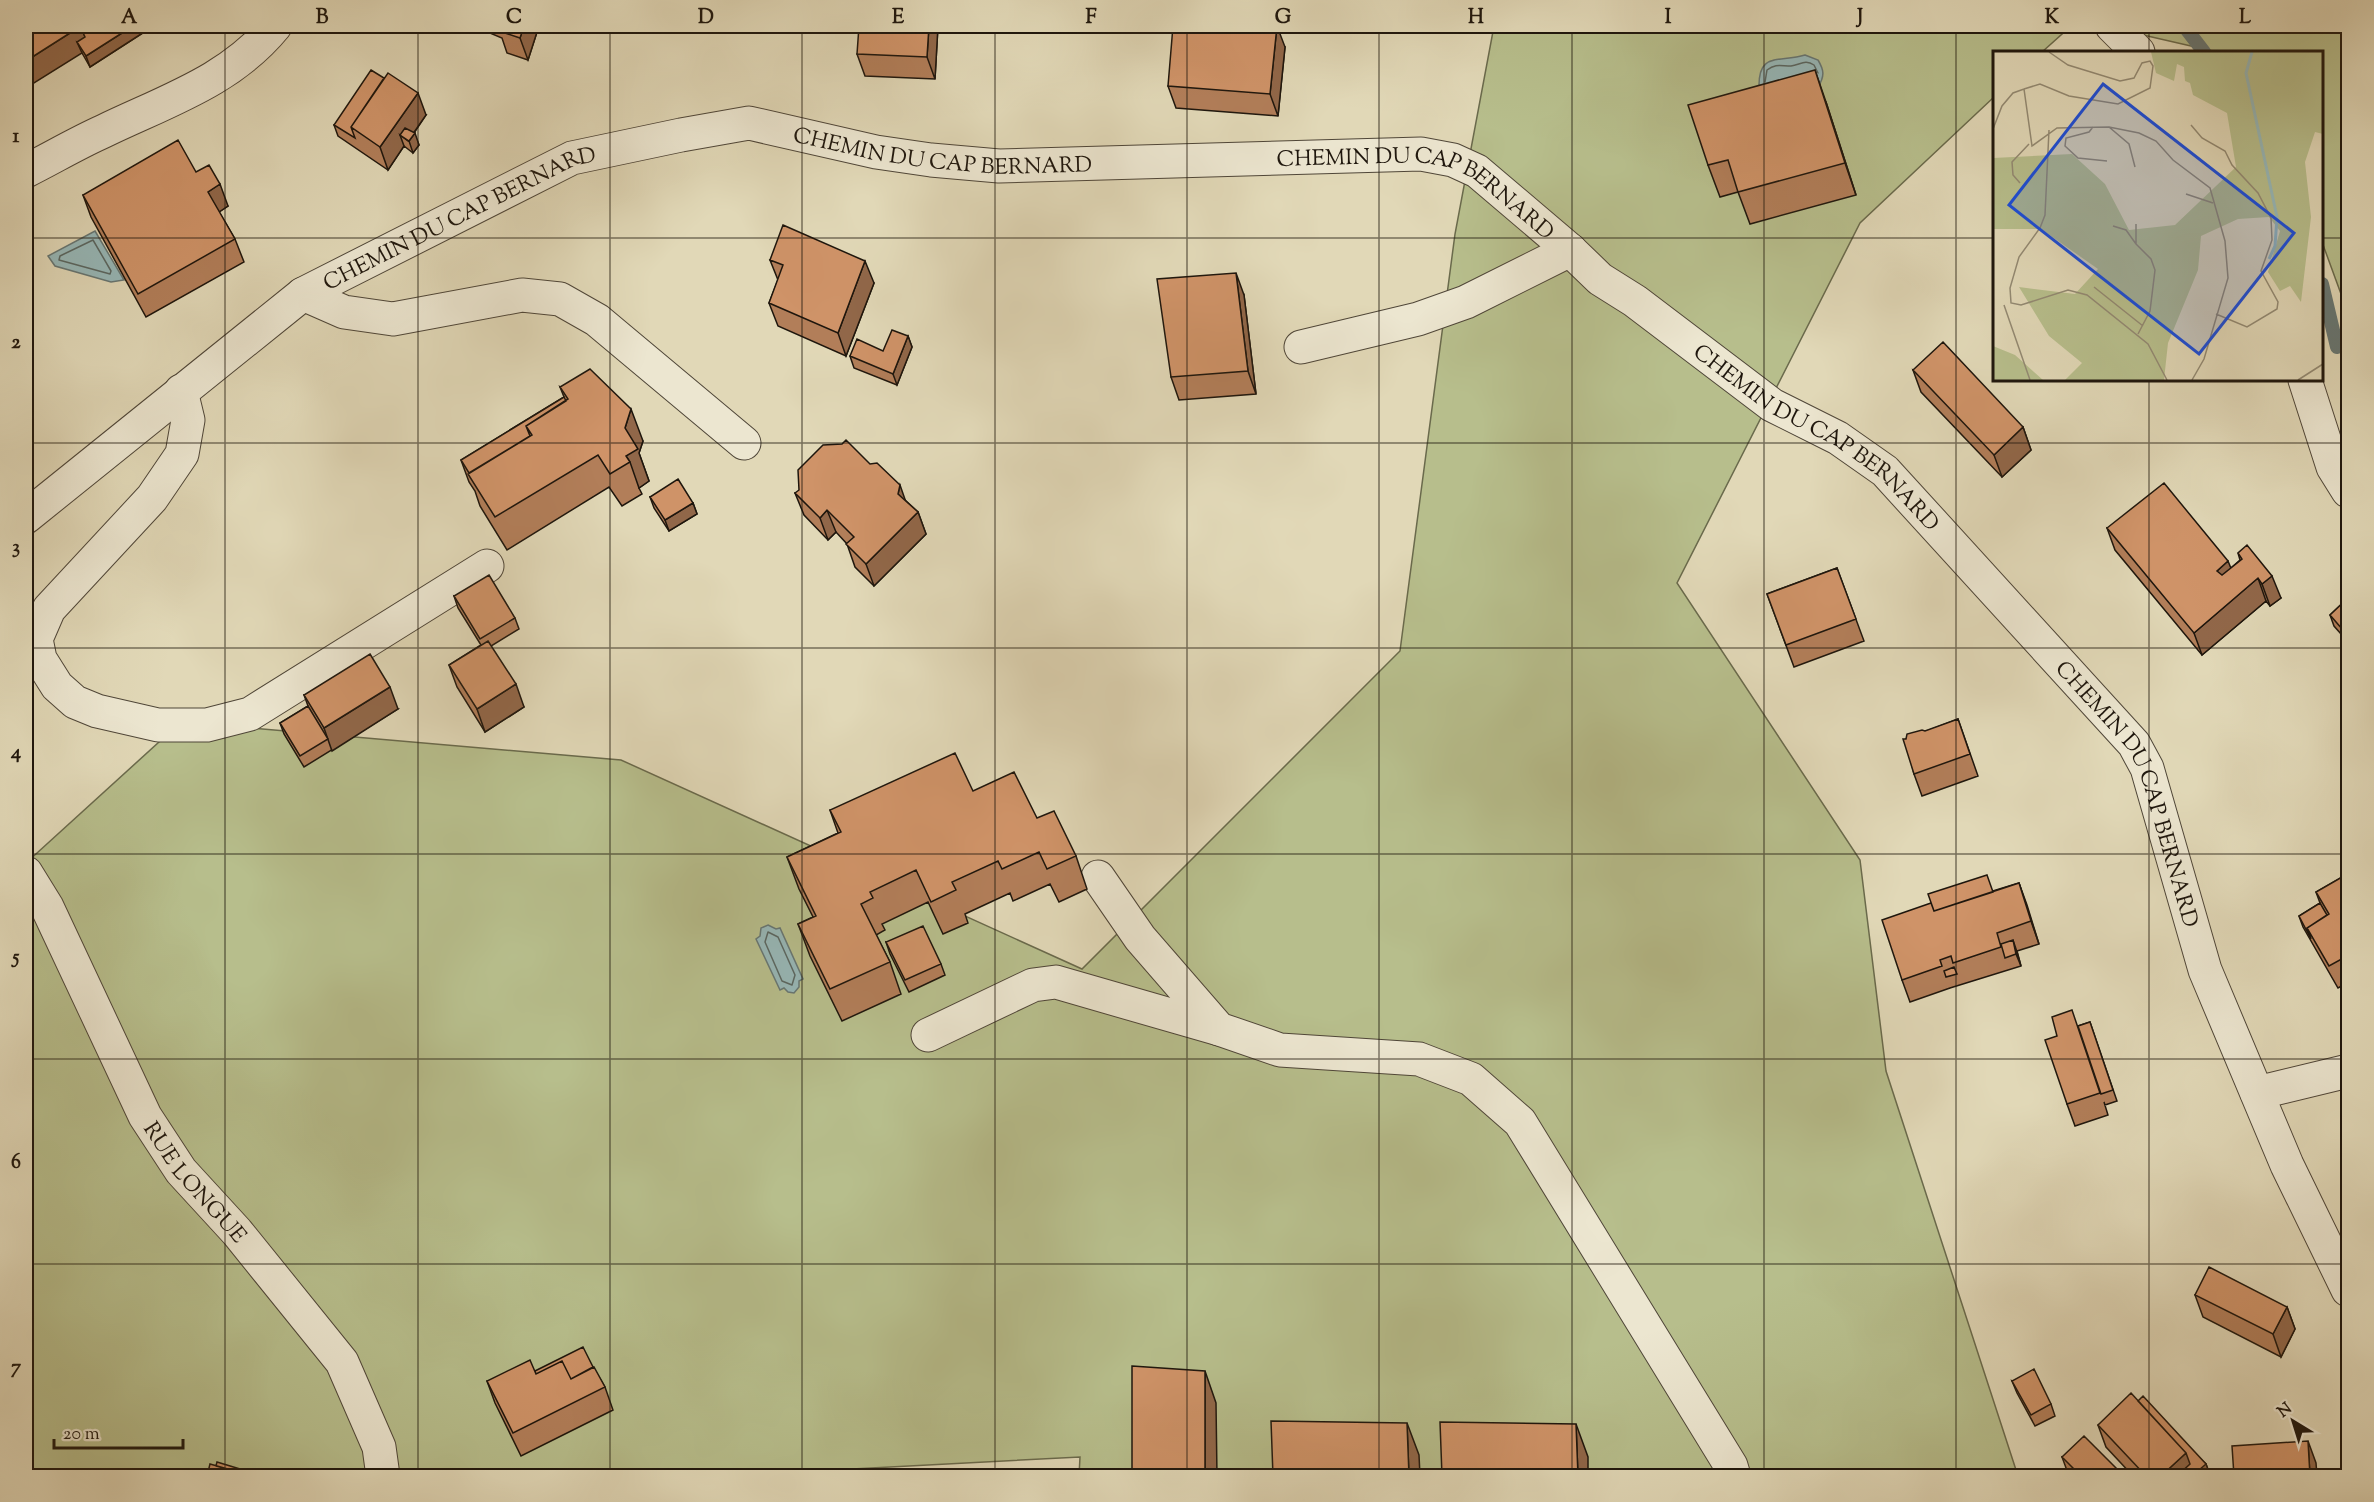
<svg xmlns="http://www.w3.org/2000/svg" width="2374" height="1502" viewBox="0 0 2374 1502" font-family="'Sorts Mill Goudy',serif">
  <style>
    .green { fill: #b7be8c; stroke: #6a6a4c; stroke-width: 1.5 }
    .water { fill: #97b8b8; stroke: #677774; stroke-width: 1.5 }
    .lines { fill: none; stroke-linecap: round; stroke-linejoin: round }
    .shore { stroke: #5a6762; stroke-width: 1.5 }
    .stream { stroke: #677774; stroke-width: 14 }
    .street-casing { stroke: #4f4638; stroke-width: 35 }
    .street { stroke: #ece6d0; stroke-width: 33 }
    .wall { fill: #b27e59; stroke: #1e160d; stroke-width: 1.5 }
    .shaded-wall { fill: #916749; stroke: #1e160d; stroke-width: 1.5 }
    .building { fill: #cf9368; stroke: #1e160d; stroke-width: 1.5 }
    .grid { fill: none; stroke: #1e160d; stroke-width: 1.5; stroke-opacity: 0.55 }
    .labels { text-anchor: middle; stroke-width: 4.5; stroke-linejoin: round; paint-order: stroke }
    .street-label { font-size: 22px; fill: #1e160d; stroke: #ece6d0 }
    .inset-river { fill: none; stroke: #97b8b8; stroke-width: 3 }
    .inset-road { fill: none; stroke: #938a73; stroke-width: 1.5 }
    .view { fill: #1d4ed8; fill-opacity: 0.15; stroke: #1d4ed8; stroke-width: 3 }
    .inset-edge { fill: none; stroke: #1e160d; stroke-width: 3 }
    .neatline { fill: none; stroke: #1e160d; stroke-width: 2 }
    .grid-label { font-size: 20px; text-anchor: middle; font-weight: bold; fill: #1e160d }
  </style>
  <rect width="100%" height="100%" fill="#e1d8b7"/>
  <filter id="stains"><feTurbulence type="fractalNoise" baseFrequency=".00333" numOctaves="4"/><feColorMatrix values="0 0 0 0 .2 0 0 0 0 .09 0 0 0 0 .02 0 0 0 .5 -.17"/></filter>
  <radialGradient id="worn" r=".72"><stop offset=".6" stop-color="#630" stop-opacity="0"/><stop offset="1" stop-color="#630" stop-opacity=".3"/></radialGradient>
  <path class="green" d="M1494 26H2071L2042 52H1994V97L1860 223 1677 583 1860 860 1886 1071 2018 1476H1079L1080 1457 719 1476H26V863L181 722 621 760 1082 969 1400 651 1455 234Z
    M2104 26H2348V313L2322 242V52H2217Z"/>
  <path class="water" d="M1805 55 1818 60C1824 70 1825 76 1818 87L1759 88C1758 51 1779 63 1805 55Z
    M95 231 124 280 111 282 55 266 48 256Z
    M768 925 776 929 780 928 803 979 799 981V987L794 993 788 992 784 988 780 990 756 939 760 936 761 928Z"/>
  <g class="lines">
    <path class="shore" d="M1765 82 1767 70C1776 63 1781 66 1791 66 1800 65 1805 59 1814 65L1818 73
      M93 240 111 271 110 274 59 260 60 256Z
      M768 932 778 937 795 975 792 985 782 981 765 942Z"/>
    <path class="stream" d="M2184 26 2204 52
      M2322 284 2337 347"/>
    <defs>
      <g id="street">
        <path d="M2112 26 2138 52"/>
        <path d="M26 171C52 158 77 143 104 131 166 101 230 81 275 26"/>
        <path d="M303 294 344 312 393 319 522 295 560 299 597 320 744 443"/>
        <path d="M1301 347 1418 319 1466 302 1570 250"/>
        <path d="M2305 380 2333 467 2348 491"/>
        <path d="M181 391 188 420 182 454 152 498 49 609 36 639 40 659 57 686 75 702 97 711 158 725H207L250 714 487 566"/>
        <path id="s1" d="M26 517 303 294 572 158 681 135 749 123 876 152 931 160 999 166 1421 154 1453 160 1477 171 1570 250 1600 279 1635 301 1772 405 1838 438 1885 471 2134 744 2147 768 2205 970 2287 1165 2348 1290"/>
        <path id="s2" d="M26 873 47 907 145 1116 181 1171 237 1232 342 1362 379 1447 383 1476"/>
        <path d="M1098 877 1140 938 1219 1029 1280 1050 1419 1059 1471 1079 1520 1122 1731 1466 1734 1476"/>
        <path d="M928 1035 1033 985 1056 982 1219 1029"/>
        <path d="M2257 1093 2348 1071"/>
      </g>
    </defs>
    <use href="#street" class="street-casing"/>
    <use href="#street" class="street"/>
  </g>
  <path class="wall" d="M26 26 152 27 90 67 82 53Z
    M483 26H541L538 29 528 60 507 53 502 38 485 31Z
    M938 26 935 79 865 76 857 54Z
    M1285 47 1278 116 1176 108 1168 86Z
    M1826 102 1856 195 1750 224 1738 192 1720 197 1708 165Z
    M426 115 414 133 419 145 413 153 404 146 388 170 338 136 334 125Z
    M196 172 228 206 219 212 235 239 244 262 146 317 91 217 83 195Z
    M770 260 874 283 846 356 778 326 769 303 778 280Z
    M1244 295 1256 394 1179 400 1171 377Z
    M908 336 912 347 897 385 854 368 850 356 883 351Z
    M1913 370 2023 427 2031 450 2002 477 1921 392Z
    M560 387 643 441 639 453 649 481 639 488 642 494 622 506 609 487 507 550 480 506 475 491 469 482 461 460 564 397Z
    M795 493 905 500 918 512 926 534 874 586 855 567 847 544 836 532 828 540 804 515Z
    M650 497 693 503 697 514 669 531 654 508Z
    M2107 528 2231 568 2240 560 2238 553 2281 598 2270 606 2266 601 2202 655 2115 550Z
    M1837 568 1864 641 1794 667 1767 594Z
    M454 596 515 618 519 629 491 646 524 707 485 732 457 687 449 665 481 645 458 608Z
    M2349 597V643L2334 626 2330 615Z
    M304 695 398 709 304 767 284 734 280 723 308 706Z
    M1958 719 1978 776 1922 796 1914 774 1906 739Z
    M973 791 1037 818 1076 856 1087 889 1059 902 1050 884 1013 901 1010 893 965 914 968 923 943 934 928 902 882 924 885 930 876 935 890 962 901 994 842 1021 810 956 798 924 813 917 799 889 787 857 838 833 830 810Z
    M2349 873V982L2338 988 2303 927 2299 916 2320 903 2316 892Z
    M2019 883 2039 944 2017 951 2021 966 1950 988 1910 1002 1902 980 1993 891Z
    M886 942 941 964 945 975 909 992 890 954Z
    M2090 1022 2117 1101 2105 1105 2104 1102 2108 1115 2075 1126 2067 1104 2057 1036 2078 1026Z
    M2195 1295 2287 1307 2295 1329 2281 1357 2203 1317Z
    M593 1367 605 1387 613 1410 521 1456 495 1403 487 1381 535 1371Z
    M2012 1381 2051 1404 2055 1416 2035 1426 2017 1393Z
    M2138 1401 2206 1464 2210 1475 2209 1476H2133L2106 1447 2098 1425Z
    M2062 1457 2124 1476H2069Z"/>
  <path class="shaded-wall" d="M81 26 89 48 77 42 82 53 26 88V61Z
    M133 26H151L152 27 90 67 86 56Z
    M524 26H541L538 29 528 60 520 38Z
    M929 26H938L935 79 927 57Z
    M1277 26 1285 47 1278 116 1270 94Z
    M1815 70 1826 102 1856 195 1845 163Z
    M418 93 426 115 408 141 400 135 404 146 388 170 380 147Z
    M415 133 419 145 413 153 409 141Z
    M220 184 228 206 216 214 208 192Z
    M865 261 874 283 846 356 838 333Z
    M1236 273 1244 295 1256 394 1248 371Z
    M908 336 912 347 897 385 893 374Z
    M631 409 643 441 639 453 649 481 639 488 630 462 626 456 625 428Z
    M2023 427 2031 450 2002 477 1994 455Z
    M900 485 908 508 898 494Z
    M693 503 697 514 669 531 665 520Z
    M827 510 836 532 828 540 820 518Z
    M918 512 926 534 874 586 866 564Z
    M2228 561 2237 583 2225 593 2217 571Z
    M2272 576 2281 598 2270 606 2262 584Z
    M2258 578 2266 601 2202 655 2194 633Z
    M516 684 524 707 485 732 477 709Z
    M390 687 398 709 332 751 324 728Z
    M2019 883 2027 905 2039 944 2031 921Z
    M2013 940 2017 952 2021 966 2016 954Z
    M2287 1307 2295 1329 2281 1357 2273 1334Z
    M1205 1371 1216 1403 1217 1476H1205Z
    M1407 1423 1419 1455 1420 1476H1409Z
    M1576 1424 1588 1457V1476H1578Z
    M2308 1441 2316 1463 2317 1476H2310Z
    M2186 1453 2206 1464 2210 1475 2209 1476H2161Z"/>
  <path class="building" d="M26 26H81L26 61Z
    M80 26H133L86 56 77 42 85 37Z
    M501 26H524L520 38 499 31Z
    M859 26H929L927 57 857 54Z
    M1173 26H1277L1270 94 1168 86Z
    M371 70 384 78 351 127 355 138 334 125Z
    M1815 70 1845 163 1738 192 1728 160 1708 165 1688 105Z
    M388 73 418 93 380 147 351 127Z
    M405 128 415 133 409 141 400 135Z
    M178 140 196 172 209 165 220 184 208 192 235 239 138 294 83 195Z
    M783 225 865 261 838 333 769 303 783 265 770 260Z
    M1236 273 1248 371 1171 377 1157 279Z
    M892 330 908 336 893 374 850 356 857 339 883 351Z
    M1943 342 2023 427 1994 455 1913 370Z
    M590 369 631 409 625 428 638 449 626 456 630 462 610 474 598 455 495 517 468 474 532 435 526 426 568 399 560 387Z
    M564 397 566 401 526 426 530 436 469 473 461 460Z
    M846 440 870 464 877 463 900 485 898 494 918 512 866 564 846 544 854 537 827 510 820 518 795 493 799 490 798 470 823 445 842 444Z
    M678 479 693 503 665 520 650 497Z
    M2164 483 2228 561 2217 571 2222 575 2242 559 2238 553 2247 545 2272 576 2262 584 2258 578 2194 633 2107 528Z
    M1837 568 1856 619 1786 645 1767 594Z
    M489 575 515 618 480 639 454 596Z
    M2349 582V589L2345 585Z
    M2349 597V637L2330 615Z
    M488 641 516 684 477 709 449 665Z
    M370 654 390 687 324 728 304 695Z
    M308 706 328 739 300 756 280 723Z
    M1958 719 1970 754 1914 774 1903 739H1906L1907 734 1922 730 1925 731Z
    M955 753 973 791 1014 772 1037 818 1054 811 1076 856 1047 869 1039 852 1002 869 998 861 952 882 956 890 931 902 916 870 870 892 873 898 861 904 890 962 830 989 798 924 816 916 787 857 841 832 830 810Z
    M2349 873V955L2329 966 2307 928 2329 914 2316 892Z
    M1987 875 1993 892 1934 911 1928 894Z
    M2019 883 2031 921 1997 933 2001 947 1953 963 1951 956 1940 960 1942 966 1902 980 1882 920 1931 903 1934 911Z
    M2320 903 2327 915 2307 928 2311 939 2299 916Z
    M923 926 941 964 905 980 886 942Z
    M2013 940 2016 954 2005 958 2001 944Z
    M1954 967 1957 974 1946 977 1944 971Z
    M2072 1010 2100 1093 2067 1104 2045 1040 2057 1036 2052 1017Z
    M2090 1022 2113 1090 2101 1094 2078 1026Z
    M2209 1267 2287 1307 2273 1334 2195 1295Z
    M583 1347 593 1367 571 1379 562 1361 536 1374 535 1371Z
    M530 1360 536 1374 562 1361 571 1379 594 1367 605 1387 513 1433 487 1381Z
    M1132 1366 1205 1371V1476H1132Z
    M2034 1369 2051 1404 2031 1415 2012 1381Z
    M2131 1393 2186 1453 2161 1476H2146L2098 1425Z
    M2143 1396 2206 1464 2192 1476H2177L2190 1464 2186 1453 2138 1401Z
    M1271 1421 1407 1423 1409 1476H1273Z
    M1440 1422 1576 1424 1578 1476H1442Z
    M2084 1436 2124 1476H2081L2062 1457Z
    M2308 1441 2310 1476H2234L2232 1446Z
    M217 1462 250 1472 249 1475 216 1466Z
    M210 1464 249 1475 251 1469 277 1476H207Z"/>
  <path class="grid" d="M225 26V1476M418 26V1476M610 26V1476M802 26V1476M995 26V1476M1187 26V1476M1379 26V1476M1572 26V1476M1764 26V1476M1956 26V1476M2149 26V52M26 238H1994M2322 238H2348M2149 380V1476M26 443H2348M26 648H2348M26 854H2348M26 1059H2348M26 1264H2348"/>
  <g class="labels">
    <g class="street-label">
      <text dy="8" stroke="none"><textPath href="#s1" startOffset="1034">CHEMIN DU CAP BERNARD</textPath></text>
      <text dy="8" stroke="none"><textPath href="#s1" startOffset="1520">CHEMIN DU CAP BERNARD</textPath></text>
      <text dy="8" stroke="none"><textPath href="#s1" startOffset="530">CHEMIN DU CAP BERNARD</textPath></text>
      <text dy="8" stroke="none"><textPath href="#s1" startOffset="2006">CHEMIN DU CAP BERNARD</textPath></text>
      <text dy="8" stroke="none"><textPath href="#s1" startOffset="2492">CHEMIN DU CAP BERNARD</textPath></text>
      <text dy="8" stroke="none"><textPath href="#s2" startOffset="354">RUE LONGUE</textPath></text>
    </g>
  </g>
  <g transform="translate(1993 51)">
    <rect width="330" height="330" fill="#e1d8b7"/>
    <path d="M158 1H330V83L322 81 312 111 318 166 308 251 297 235 287 240 275 221 287 180 276 166 245 168 208 185 205 219 175 292 171 329H72L89 312 56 285 26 236 82 243 105 218 48 178H0V107L79 103 112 133 136 179 182 174 243 116 234 62 200 44 197 32 192 30 191 16 184 13 181 30 163 22ZM0 295 22 304 50 329H0Z" fill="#b7be8c"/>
    <path class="inset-river" d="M259 1 253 22 284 166 282 195 276 208"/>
    <path class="inset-road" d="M31 38 47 33 76 45 125 53 157 37 160 15 157 10 149 12 141 27 127 30 75 14 56 1M198 74 209 87 232 100 239 114 265 142 278 167 279 189 268 220 285 251 284 258 254 276 223 263M100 76 96 81 73 87 72 95 85 107 114 110M116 76 136 93 142 116M0 78 9 55 20 42 31 38 39 95 64 77 116 76 146 82 163 90 180 109 217 137 232 190 235 227 211 308 199 329M56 79 52 164 47 177 26 206 17 237 18 252 28 254 75 239 94 244 155 293 174 329M27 132 20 124 19 111 36 93M193 143 220 152M143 173V193L158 208 162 219 157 260 145 283M120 175 133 179 143 193M101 236 150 275M11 254 37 329M305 329 330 313"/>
    <path class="view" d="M110 33 301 182 206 303 16 154Z"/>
    <rect width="330" height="330" class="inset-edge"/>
  </g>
  <rect width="2374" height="1502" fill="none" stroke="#e1d8b7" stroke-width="66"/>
  <g transform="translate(2293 1421) rotate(322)" stroke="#ece6d0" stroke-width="4.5" paint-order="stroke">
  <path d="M0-4.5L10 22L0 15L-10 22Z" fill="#1e160d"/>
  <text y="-9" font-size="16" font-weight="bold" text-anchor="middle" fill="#1e160d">N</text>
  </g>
  <path d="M54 1439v9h129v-9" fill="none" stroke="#1e160d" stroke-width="3"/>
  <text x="63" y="1439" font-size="18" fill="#1e160d" stroke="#ece6d0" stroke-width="4.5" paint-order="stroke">20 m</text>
  <rect x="33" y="33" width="2308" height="1436" class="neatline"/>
  <g class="grid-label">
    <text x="129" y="23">A</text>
    <text x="322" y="23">B</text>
    <text x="514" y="23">C</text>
    <text x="706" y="23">D</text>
    <text x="898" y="23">E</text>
    <text x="1091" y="23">F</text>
    <text x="1283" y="23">G</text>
    <text x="1476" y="23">H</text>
    <text x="1668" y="23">I</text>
    <text x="1860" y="23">J</text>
    <text x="2052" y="23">K</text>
    <text x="2245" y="23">L</text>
    <text x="16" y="142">1</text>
    <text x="16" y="348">2</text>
    <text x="16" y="553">3</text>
    <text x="16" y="758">4</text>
    <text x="16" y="963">5</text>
    <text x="16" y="1168">6</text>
    <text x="16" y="1373">7</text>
  </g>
  <rect width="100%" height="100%" filter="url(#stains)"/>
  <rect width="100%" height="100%" fill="url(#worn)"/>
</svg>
